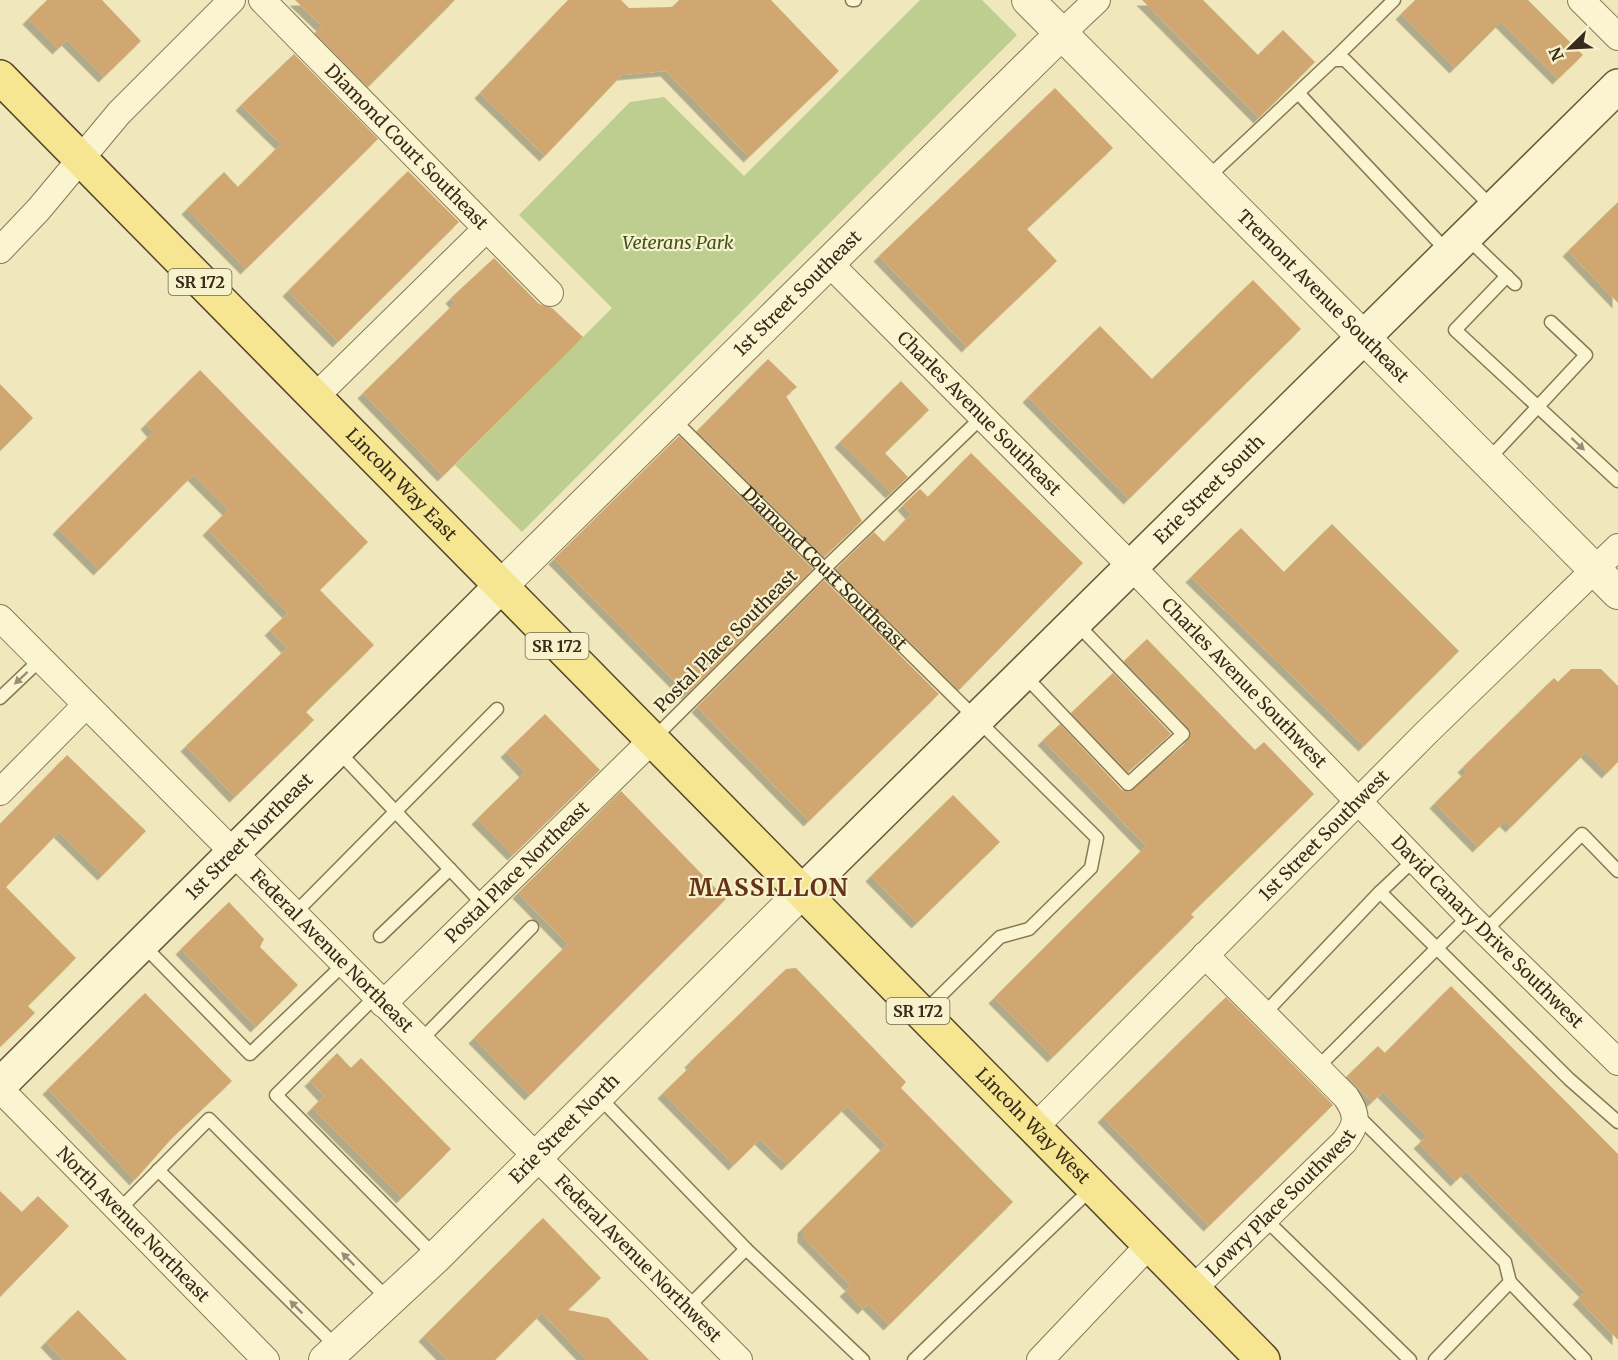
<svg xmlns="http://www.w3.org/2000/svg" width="1618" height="1360" viewBox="0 0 1618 1360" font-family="Merriweather,serif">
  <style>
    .green { fill: #bdce90 }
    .building { fill: #d0a770; filter: url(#shadow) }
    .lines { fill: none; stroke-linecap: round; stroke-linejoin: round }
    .service-casing { stroke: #887855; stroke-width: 15 }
    .minor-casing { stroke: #887855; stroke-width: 28 }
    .tertiary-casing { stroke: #887855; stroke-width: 34 }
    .secondary-casing { stroke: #6a5939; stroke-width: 36 }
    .primary-casing { stroke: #55452a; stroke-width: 36 }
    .service { stroke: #faf4d0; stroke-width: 12 }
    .minor { stroke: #faf4d0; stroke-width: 26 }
    .tertiary { stroke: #faf4d0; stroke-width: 32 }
    .secondary { stroke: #faf4d0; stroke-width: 33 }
    .primary { stroke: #f6e691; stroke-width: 33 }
    .oneway { fill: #989076 }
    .labels { text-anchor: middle; stroke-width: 4.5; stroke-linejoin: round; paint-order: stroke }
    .shield { fill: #f7f1cc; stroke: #716750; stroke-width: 1.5 }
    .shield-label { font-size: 16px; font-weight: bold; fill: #372c1b }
    .street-label { font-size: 18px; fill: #372c1b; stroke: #f7f1cc }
    .park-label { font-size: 18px; font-style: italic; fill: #3f5420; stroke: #f7f1cc }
    .district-label { font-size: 24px; font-weight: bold; letter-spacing: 1.5px; fill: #653418; stroke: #f7f1cc }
  </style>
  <defs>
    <filter id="shadow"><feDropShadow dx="-5.5" dy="5.5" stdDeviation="0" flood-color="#0004"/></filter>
  </defs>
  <rect width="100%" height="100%" fill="#f0e8bc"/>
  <path class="green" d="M920 0H982L1017 35 522 532 455 465 612 308 519 215 630 102 664 97 744 176Z"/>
  <path class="building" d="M47 0H102L141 41 104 77 67 40 58 49 28 19Z
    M295 0H455L368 87 315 33 322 26Z
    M568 0H621L629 8 672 7 679 0H771L839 71 749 157 666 71 622 75 545 156 480 93Z
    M1142 0H1203L1258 55 1283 30 1315 62 1259 118Z
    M1415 0H1528L1583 55 1558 79 1501 22 1455 68 1401 14Z
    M294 54 378 139 246 269 187 209 224 172 238 187 281 144 241 105Z
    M1055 88 1113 148 1027 229 1057 261 967 347 879 256Z
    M408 171 459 222 338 342 288 291Z
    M1618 202V303L1568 251Z
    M494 258 539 304 552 308 583 337 443 476 363 393 455 303 451 298Z
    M1253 280 1301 329 1129 499 1028 397 1100 326 1152 379Z
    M768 359 797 387 786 396 862 521 824 557 697 431Z
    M200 370 368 542 320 590 374 645 306 712 314 720 235 797 186 746 287 648 270 630 288 613 208 530 228 510 193 475 99 570 58 529 153 432 146 424Z
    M901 381 929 410 885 453 908 477 891 493 840 442Z
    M0 384 33 418 0 451Z
    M679 436 813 569 687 694 554 559Z
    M971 453 1083 563 959 690 836 569 874 532 884 542 911 514 903 505 920 489 928 497Z
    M1332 524 1459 651 1364 746 1191 577 1241 528 1284 572Z
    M824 580 939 694 809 821 697 707Z
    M1147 639 1255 750 1264 742 1314 794 1191 914 1194 917 1053 1057 994 998 1146 846 1043 740 1060 724 1122 790 1129 792 1189 740 1191 733 1189 728 1124 661Z
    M1571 669H1601L1618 686V762L1607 773 1586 752 1511 827 1505 821 1478 847 1435 803 1467 771 1463 767 1554 678 1558 682Z
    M1113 673 1171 734 1128 772 1071 713Z
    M545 714 600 770 513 855 477 819 525 772 506 752Z
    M67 755 146 831 103 875 59 832 6 887 76 958 28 1006 35 1013 0 1047V824Z
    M621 791 726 899 530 1095 474 1038 568 944 518 893Z
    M953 795 1000 842 917 923 871 876Z
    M229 902 264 939 260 947 298 985 256 1027 181 949Z
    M796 968 906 1082 901 1088 1013 1202 889 1325 868 1304 863 1309 845 1291 851 1286 803 1237V1228L886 1145 847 1106 787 1165 760 1139 734 1165 663 1093 692 1065 690 1062 786 969Z
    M1451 986 1618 1154V1340L1578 1299 1585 1292 1466 1171 1456 1181 1419 1143 1427 1136 1383 1092 1372 1102 1347 1076 1378 1046 1385 1053Z
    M145 993 232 1081 173 1137 135 1180 48 1089Z
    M1226 997 1333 1105 1209 1226 1103 1117Z
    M337 1053 351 1068 361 1058 451 1149 402 1198 312 1108 324 1096 310 1081Z
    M0 1191 22 1212 38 1196 69 1226 0 1297Z
    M543 1218 601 1278 568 1310 608 1318 649 1360H587L542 1313 495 1360H447L424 1336Z
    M78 1310 127 1360H63L46 1342Z"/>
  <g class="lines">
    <defs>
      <g id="service">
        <path d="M852 0H855"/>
        <path d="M1333 60 1394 0"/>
        <path d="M1299 94 1448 252"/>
        <path d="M1206 179 1333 60H1345L1492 207"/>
        <path d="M1466 237 1515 284"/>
        <path d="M1507 276 1455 330 1618 481"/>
        <path id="s1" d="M672 418 1097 838 1091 868 1029 929 1000 937 924 1012"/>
        <path d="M1488 460 1586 355 1551 322"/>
        <path d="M1024 675 1128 784 1183 734 1076 623"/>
        <path d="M0 698 41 659"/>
        <path d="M654 738 824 569 982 417"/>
        <path d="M338 751 484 905"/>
        <path d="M1380 892 1415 859"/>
        <path d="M294 914 497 709"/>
        <path d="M1485 931 1582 834 1618 871"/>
        <path d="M380 936 450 869"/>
        <path d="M143 945 250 1054 344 964"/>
        <path d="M376 996 276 1095 436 1257"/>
        <path d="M1264 1014 1380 892 1569 1079 1618 1122"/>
        <path d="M420 1041 532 927"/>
        <path d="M1317 1068 1469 916"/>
        <path d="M599 1097 746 1249 863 1360"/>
        <path d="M1357 1115 1505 1262 1510 1282 1435 1360"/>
        <path d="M158 1170 337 1347"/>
        <path d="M119 1210 209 1119 388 1299"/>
        <path d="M1265 1219 1410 1360"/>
        <path d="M1510 1282 1585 1360"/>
        <path d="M687 1308 746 1249"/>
        <path d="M914 1360 1092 1188"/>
      </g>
      <g id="minor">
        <path id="s2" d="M262 0 550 293"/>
        <path d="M1581 0 1618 37"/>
        <path d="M1061 34 1097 0"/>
        <path d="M0 250 39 209 119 113 232 0"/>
        <path id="s3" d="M828 262 1131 566 1469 916 1618 1062"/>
        <path d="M314 398 486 229"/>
        <path id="s4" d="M0 618 739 1360"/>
        <path d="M0 792 86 705"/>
        <path id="s5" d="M383 1004 651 741"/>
        <path id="s6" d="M0 1089 266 1360"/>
        <path id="s7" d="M1034 1128 1427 732 1618 547"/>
        <path id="s8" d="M1193 1289 1344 1142C1357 1125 1359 1116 1346 1097L1205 955"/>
        <path d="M1040 1360 1149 1245"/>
      </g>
      <g id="tertiary">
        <path id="s9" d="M1028 0 1618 593"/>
        <path id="s10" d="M500 587 1061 34"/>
        <path id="s11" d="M325 1360 436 1257 801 893"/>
      </g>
      <g id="secondary">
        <path id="s12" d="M801 893 1618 86"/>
        <path id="s13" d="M0 1085 500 587"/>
      </g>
      <g id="primary">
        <path id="s14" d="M0 77 1263 1360"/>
      </g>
    </defs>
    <use href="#service" class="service-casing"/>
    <use href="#minor" class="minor-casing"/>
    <use href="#tertiary" class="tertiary-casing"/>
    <use href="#secondary" class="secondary-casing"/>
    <use href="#primary" class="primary-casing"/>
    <use href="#service" class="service"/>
    <use href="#minor" class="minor"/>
    <use href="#tertiary" class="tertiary"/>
    <use href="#secondary" class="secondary"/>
    <use href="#primary" class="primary"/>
  </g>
  <defs><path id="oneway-solid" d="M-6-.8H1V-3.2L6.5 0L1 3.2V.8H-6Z" transform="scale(1.5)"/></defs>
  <g class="oneway">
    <use href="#oneway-solid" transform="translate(1578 444) rotate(43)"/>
    <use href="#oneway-solid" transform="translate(21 678) rotate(137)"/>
    <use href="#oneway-solid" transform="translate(348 1259) rotate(-135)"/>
    <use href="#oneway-solid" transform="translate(296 1307) rotate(-135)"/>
  </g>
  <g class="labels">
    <g class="shield">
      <rect x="168.5" y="269" width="63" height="26" rx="4.5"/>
      <rect x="525.5" y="633" width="63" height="26" rx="4.5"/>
      <rect x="886.5" y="998" width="63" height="26" rx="4.5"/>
    </g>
    <g class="shield-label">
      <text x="200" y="288">SR 172</text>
      <text x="557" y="652">SR 172</text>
      <text x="918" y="1017">SR 172</text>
    </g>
    <g class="street-label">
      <text dy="6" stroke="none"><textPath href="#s2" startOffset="206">Diamond Court Southeast</textPath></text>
      <text dy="6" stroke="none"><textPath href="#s10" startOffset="418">1st Street Southeast</textPath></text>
      <text dy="6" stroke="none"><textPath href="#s9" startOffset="418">Tremont Avenue Southeast</textPath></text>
      <text dy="6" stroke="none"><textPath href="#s3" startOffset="214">Charles Avenue Southeast</textPath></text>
      <text dy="6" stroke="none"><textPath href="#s14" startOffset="572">Lincoln Way East</textPath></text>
      <text dy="6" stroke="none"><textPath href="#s12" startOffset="574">Erie Street South</textPath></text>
      <text dy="6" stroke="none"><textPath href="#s1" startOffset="214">Diamond Court Southeast</textPath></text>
      <text transform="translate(726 641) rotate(-45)" y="6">Postal Place Southeast</text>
      <text dy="6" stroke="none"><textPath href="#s3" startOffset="592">Charles Avenue Southwest</textPath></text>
      <text dy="6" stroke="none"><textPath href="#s7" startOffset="412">1st Street Southwest</textPath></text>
      <text dy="6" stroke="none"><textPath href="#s13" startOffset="352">1st Street Northeast</textPath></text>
      <text dy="6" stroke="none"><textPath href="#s5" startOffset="188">Postal Place Northeast</textPath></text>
      <text dy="6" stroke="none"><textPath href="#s3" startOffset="940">David Canary Drive Southwest</textPath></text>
      <text dy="6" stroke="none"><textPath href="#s4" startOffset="470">Federal Avenue Northeast</textPath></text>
      <text dy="6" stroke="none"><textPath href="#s14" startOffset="1472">Lincoln Way West</textPath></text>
      <text dy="6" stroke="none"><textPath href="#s11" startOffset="333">Erie Street North</textPath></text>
      <text dy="6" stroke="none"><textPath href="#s8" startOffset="123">Lowry Place Southwest</textPath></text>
      <text dy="6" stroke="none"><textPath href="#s6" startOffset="190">North Avenue Northeast</textPath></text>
      <text dy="6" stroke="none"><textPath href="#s4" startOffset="904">Federal Avenue Northwest</textPath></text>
    </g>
    <g class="park-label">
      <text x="678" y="249">Veterans Park</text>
    </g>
    <g class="district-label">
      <text x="769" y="896">MASSILLON</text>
    </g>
  </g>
  <g transform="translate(1570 48) rotate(246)" stroke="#f7f1cc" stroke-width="4.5" paint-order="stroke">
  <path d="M0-4.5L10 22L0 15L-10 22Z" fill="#372c1b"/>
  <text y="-9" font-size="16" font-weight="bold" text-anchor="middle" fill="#372c1b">N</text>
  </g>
</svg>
